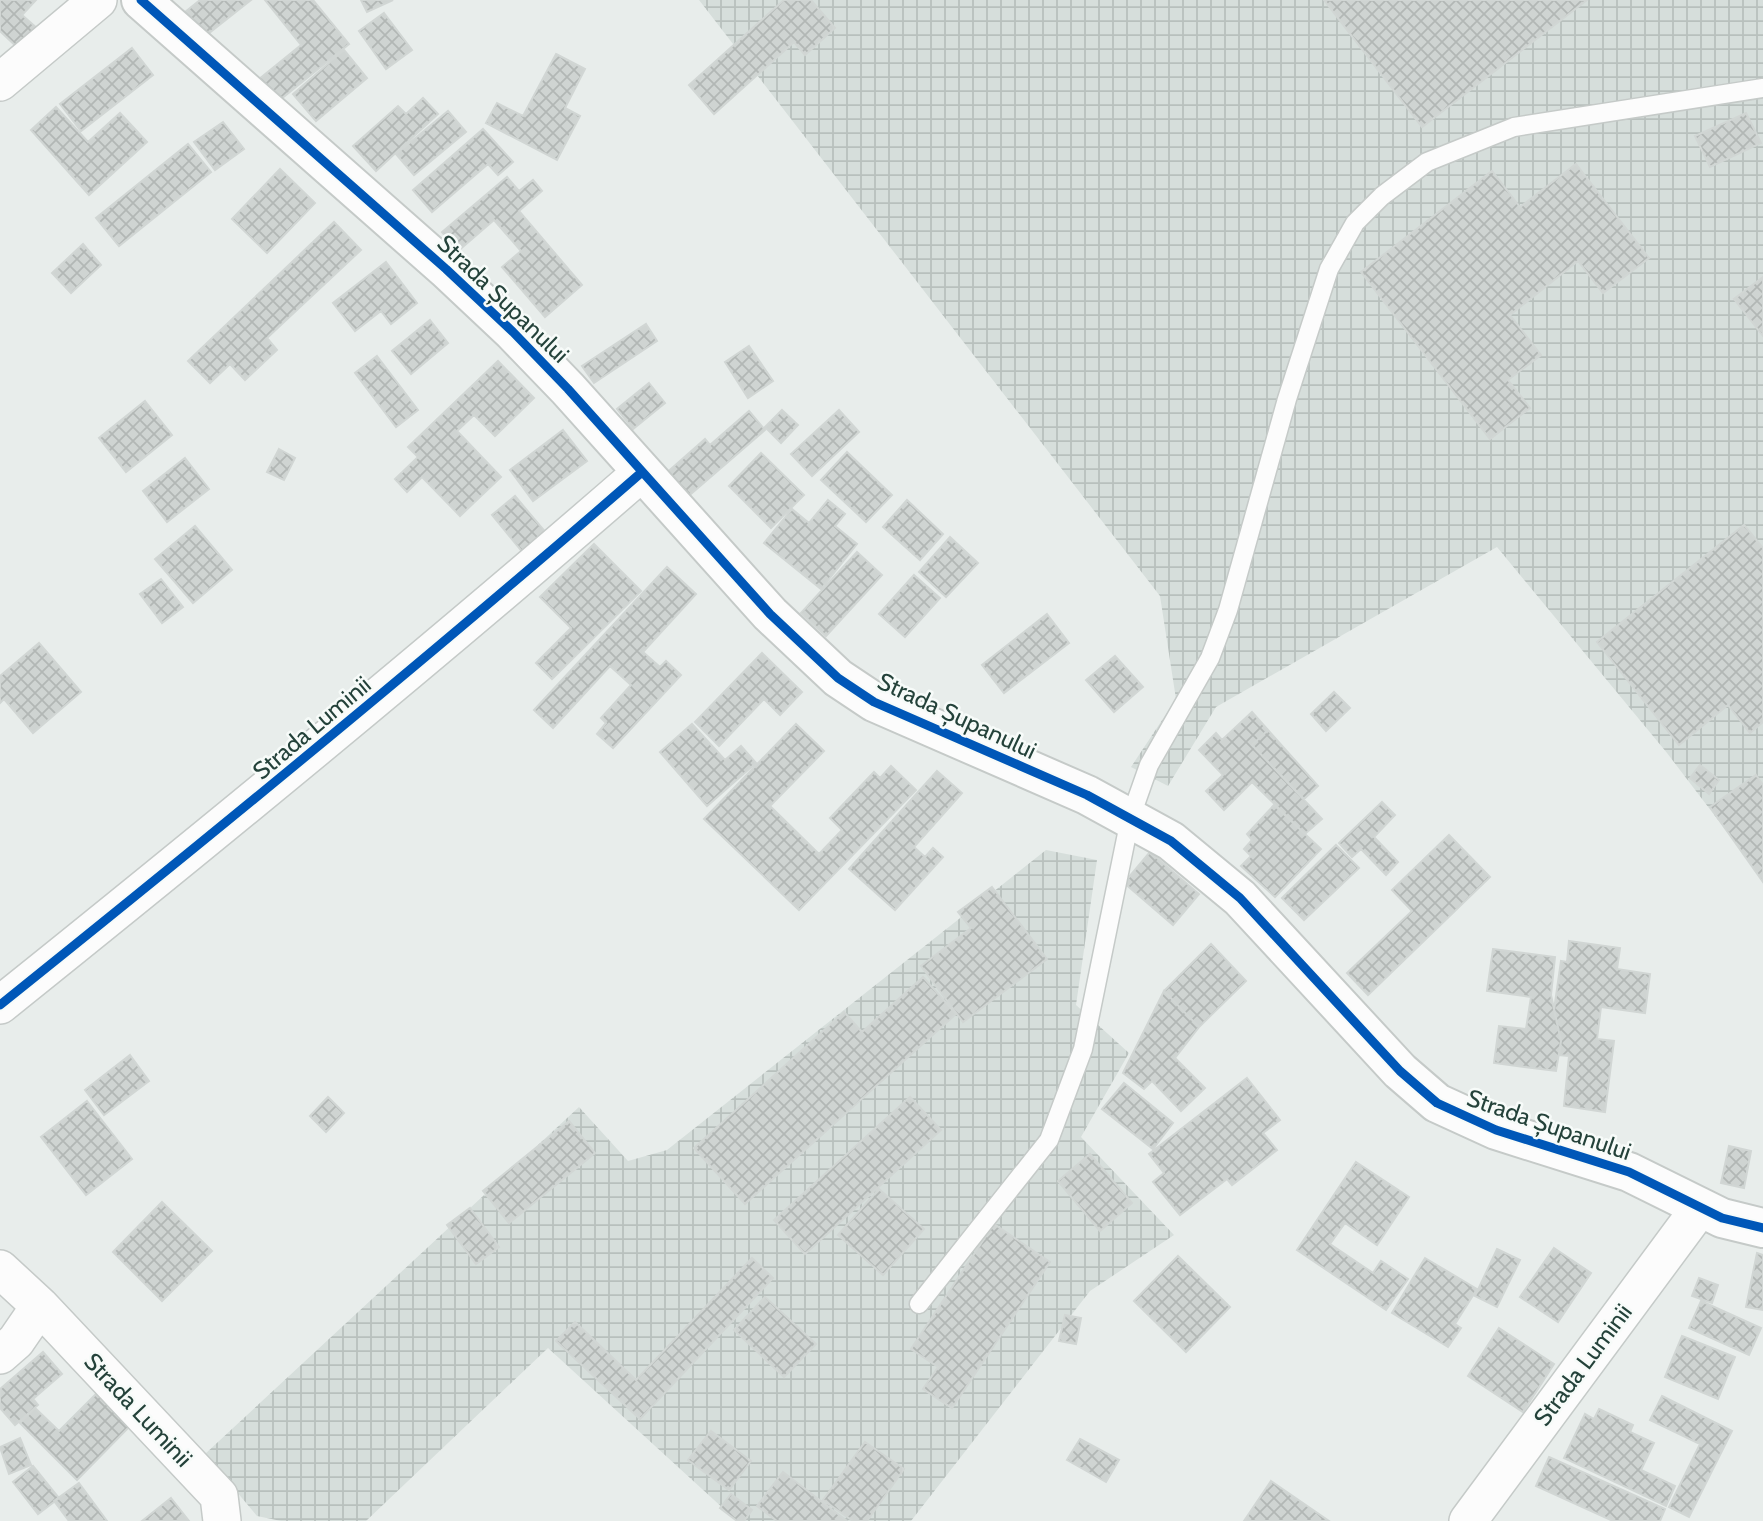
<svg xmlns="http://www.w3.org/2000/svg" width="1763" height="1521" viewBox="0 0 1763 1521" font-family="Cabin,sans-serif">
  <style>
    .industrial { fill: url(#industrial-grid) }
    .building { fill: url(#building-cross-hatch); stroke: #d1d6d4; stroke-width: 2 }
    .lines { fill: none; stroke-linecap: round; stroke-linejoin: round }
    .service-casing { stroke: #c5cac8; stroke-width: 21 }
    .minor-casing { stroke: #c5cac8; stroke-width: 40 }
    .tertiary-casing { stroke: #c5cac8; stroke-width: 42 }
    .service { stroke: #fcfcfc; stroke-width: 18 }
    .minor { stroke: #fcfcfc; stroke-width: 37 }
    .tertiary { stroke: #fcfcfc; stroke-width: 38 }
    .cycleway-casing { stroke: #f7fbf9; stroke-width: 13 }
    .cycleway { stroke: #0057b8; stroke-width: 9 }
    .labels { text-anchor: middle; stroke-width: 5; stroke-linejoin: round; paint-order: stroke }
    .street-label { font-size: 24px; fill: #24423a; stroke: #f7fbf9 }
  </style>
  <defs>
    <pattern id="industrial-grid" width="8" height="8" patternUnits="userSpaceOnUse" patternTransform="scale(1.75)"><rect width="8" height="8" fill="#d6dedb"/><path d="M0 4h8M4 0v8" fill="none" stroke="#b8c0bd"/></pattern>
    <pattern id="building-cross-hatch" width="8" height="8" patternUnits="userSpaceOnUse" patternTransform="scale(1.75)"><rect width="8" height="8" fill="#cfd4d2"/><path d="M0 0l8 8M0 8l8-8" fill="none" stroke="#b2b7b5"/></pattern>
  </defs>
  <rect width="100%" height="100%" fill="#e8edeb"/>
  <path class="industrial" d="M699 0H1763V879L1667 753 1497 547 1216 707 1168 786 1131 767 1176 699 1160 596Z
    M1046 850 1097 860 1076 1005 1129 1053 1081 1137 1174 1235 1090 1291 911 1521H737L548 1348 366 1521H281L257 1516 205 1454 579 1107 628 1161 667 1150Z"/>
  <path class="building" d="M0 0H36L22 15 38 29 19 49 0 31Z
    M200 0H251L204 37 184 13Z
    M265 0H313L349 44 276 103 258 80 301 45Z
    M361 0H393L367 12Z
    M784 0H811L835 28 805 55 794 42 714 114 689 85Z
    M1324 0H1587L1422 127Z
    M384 13 412 50 386 69 359 31Z
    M132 48 153 75 81 131 60 104Z
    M344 50 367 78 316 121 293 94Z
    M556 54 585 69 565 108 580 116 557 160 486 123 497 103 523 116Z
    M423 98 438 114 376 171 353 146 398 106 406 114Z
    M56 107 88 142 120 113 147 142 89 195 31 130Z
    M448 111 466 132 414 175 396 154Z
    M1746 113 1761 143 1710 167 1695 136Z
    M223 122 244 149 215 170 194 142Z
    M483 129 513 162 498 175 488 164 432 212 413 190Z
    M188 144 211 172 119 246 96 218Z
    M1576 164 1649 258 1603 293 1578 261 1510 315 1541 355 1508 380 1530 408 1490 439 1361 272 1492 171 1520 207Z
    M280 169 315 203 267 253 232 219Z
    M507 177 519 191 533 180 542 191 519 211 582 285 545 317 502 267 521 251 494 220 458 251 442 232Z
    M334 222 361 250 267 338 277 350 245 380 230 364 210 383 188 361Z
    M83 244 101 265 71 293 52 273Z
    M386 262 417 303 391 324 381 311 355 331 333 303Z
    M1763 277V336L1734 299Z
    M430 320 448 343 411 374 392 351Z
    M646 324 657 341 594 383 582 366Z
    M749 346 773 381 748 398 725 362Z
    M377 356 418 410 396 427 355 373Z
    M498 361 534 398 495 436 474 415 457 431 501 477 460 516 422 477 407 492 395 479 418 457 408 447Z
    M649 383 665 403 633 429 617 409Z
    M145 401 172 435 126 472 99 438Z
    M782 410 798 425 781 443 765 427Z
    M839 410 859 432 812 476 791 454Z
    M749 411 765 430 685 499 664 475 705 439 710 445Z
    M563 430 587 461 533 501 510 470Z
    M279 449 295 458 284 480 267 472Z
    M847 452 892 495 866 522 821 480Z
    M761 453 804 495 771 528 729 486Z
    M185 458 209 489 167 522 143 491Z
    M515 496 552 540 529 560 492 515Z
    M828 500 845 514 835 526 857 544 821 589 764 543 792 509 809 523Z
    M907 500 943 534 920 560 883 527Z
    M1744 525 1763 548V722L1750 733 1728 705 1679 745 1597 642Z
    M195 526 232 570 193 603 155 559Z
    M950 537 978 563 946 597 919 572Z
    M594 544 641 591 552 679 536 663 571 628 540 597Z
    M857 552 882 575 826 636 801 613Z
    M667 567 696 594 643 652 660 667 666 661 681 675 613 748 597 734 606 723 601 718 631 685 610 666 553 728 534 710Z
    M914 575 940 598 905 637 879 614Z
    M161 579 183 607 162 623 140 594Z
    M1047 614 1069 643 1004 693 982 665Z
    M39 643 81 692 33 733 4 699 0 703V676Z
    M762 653 802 692 780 715 764 699 719 746 695 722Z
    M1115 656 1143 687 1114 712 1086 680Z
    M1334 692 1350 708 1326 731 1311 714Z
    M1252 712 1268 730 1252 745 1322 819 1305 834 1252 782 1224 810 1206 791 1223 775 1199 750 1216 733 1222 740Z
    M692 724 725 760 741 746 756 763 707 806 660 752Z
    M796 724 824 751 770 806 819 854 842 830 830 818 874 772 880 778 891 766 916 790 799 910 704 819Z
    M1268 730 1318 786 1304 799 1252 745Z
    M1700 765 1719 780 1709 794 1690 778Z
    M937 771 962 793 914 847 925 857 933 848 943 857 895 910 849 869Z
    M1756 775 1763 785V882L1710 807Z
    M1382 802 1395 815 1374 837 1398 862 1386 875 1361 849 1352 857 1339 843Z
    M1274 805 1321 849 1275 897 1241 866 1251 856 1244 849 1252 840 1247 834Z
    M1449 835 1490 877 1368 995 1347 973 1412 911 1392 890Z
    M1336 845 1359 868 1304 920 1282 898Z
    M1150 852 1199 894 1173 925 1124 883Z
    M992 887 1047 959 963 1022 921 966 971 928 958 912Z
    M1569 941 1620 948 1617 969 1650 974 1645 1013 1601 1007 1597 1039 1614 1041 1605 1112 1564 1106 1569 1056 1559 1055 1561 1041 1554 1010 1561 961 1567 962Z
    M1211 944 1246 981 1199 1027 1164 991Z
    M1493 949 1555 957 1551 995 1561 1041 1556 1071 1494 1063 1499 1026 1526 1029 1531 997 1487 991Z
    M923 977 956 1014 745 1204 694 1148 844 1012 862 1032Z
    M1164 991 1199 1027 1175 1058 1205 1088 1181 1111 1152 1081 1144 1089 1123 1073Z
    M130 1055 149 1081 104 1115 85 1090Z
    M1247 1078 1280 1120 1263 1133 1277 1150 1232 1185 1227 1179 1180 1215 1153 1182 1164 1173 1149 1154Z
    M1124 1083 1173 1123 1153 1149 1102 1109Z
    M328 1097 344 1113 326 1132 310 1116Z
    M910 1097 941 1130 805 1254 774 1220Z
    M87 1101 132 1159 86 1195 41 1137Z
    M569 1121 595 1153 509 1223 483 1191Z
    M1729 1146 1751 1151 1744 1188 1721 1183Z
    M1090 1154 1132 1203 1100 1231 1058 1181Z
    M1356 1162 1409 1197 1377 1245 1345 1223 1330 1244 1373 1273 1381 1261 1408 1279 1386 1310 1297 1250Z
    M879 1189 924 1229 883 1275 838 1235Z
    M162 1202 212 1251 162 1301 113 1252Z
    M470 1208 499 1247 476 1264 447 1225Z
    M994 1224 1050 1262 952 1408 923 1389 938 1367 911 1349Z
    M1554 1248 1591 1273 1558 1322 1520 1297Z
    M1497 1249 1520 1260 1497 1307 1475 1296Z
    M1757 1253 1763 1255V1310L1746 1307Z
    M1178 1256 1230 1307 1186 1352 1134 1301Z
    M752 1258 773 1278 640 1419 556 1341 575 1322 636 1380Z
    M1425 1258 1477 1289 1455 1324 1461 1328 1448 1347 1392 1313Z
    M1699 1278 1718 1285 1712 1303 1692 1296Z
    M765 1297 816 1344 784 1377 734 1330Z
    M1701 1301 1761 1328 1749 1355 1689 1328Z
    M1065 1315 1081 1318 1076 1344 1059 1341Z
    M1499 1328 1554 1364 1523 1412 1468 1376Z
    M1682 1336 1735 1357 1718 1399 1665 1377Z
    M43 1352 62 1374 33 1399 38 1405 15 1425 0 1408V1389Z
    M98 1392 131 1425 77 1480 20 1423 35 1408 59 1431Z
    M1662 1396 1732 1431 1689 1517 1669 1507 1700 1444 1650 1420Z
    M1599 1409 1633 1425 1630 1432 1654 1443 1641 1470 1675 1486 1666 1506 1564 1458 1585 1414 1594 1419Z
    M711 1431 751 1461 729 1490 688 1460Z
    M20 1438 31 1465 9 1474 0 1447Z
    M1080 1439 1119 1460 1106 1482 1067 1460Z
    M865 1442 904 1469 867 1521H853L823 1500Z
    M1549 1457 1665 1509 1660 1521H1613L1536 1486Z
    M33 1466 59 1498 38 1514 13 1482Z
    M783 1472 847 1521H777L757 1506Z
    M1271 1481 1329 1521H1244Z
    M79 1483 107 1521H69L54 1501Z
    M731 1494 752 1510 744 1521H737L720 1508Z
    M171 1498 189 1521H142Z"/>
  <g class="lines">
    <defs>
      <path id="service" d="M919 1304 1049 1140 1083 1049 1130 819 1149 765 1210 658 1228 610 1287 399 1329 269 1355 223 1382 196 1427 162 1514 127 1763 88"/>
      <path id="minor" d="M0 82 98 0
        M0 1005C217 831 432 655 642 472
        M0 1269 40 1306 16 1341 0 1355
        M40 1306 219 1496 222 1521
        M1468 1521 1699 1209"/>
      <path id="tertiary" d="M141 0 446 269 513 332 568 389 770 614 838 678 874 702 1087 795 1171 841 1240 898 1400 1071 1437 1103 1496 1130 1629 1172 1722 1218 1763 1228"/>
    </defs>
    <use href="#service" class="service-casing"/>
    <use href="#minor" class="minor-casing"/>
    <use href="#tertiary" class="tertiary-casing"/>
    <use href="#service" class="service"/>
    <use href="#minor" class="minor"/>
    <use href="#tertiary" class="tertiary"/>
    <defs>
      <path id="cycleway" d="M141 0 446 269 513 332 568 389 770 614 838 678 874 702 1087 795 1171 841 1240 898 1400 1071 1437 1103 1496 1130 1629 1172 1722 1218 1763 1228
        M0 1005C217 831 432 655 642 472"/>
    </defs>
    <use href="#cycleway" class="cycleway-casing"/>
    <use href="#cycleway" class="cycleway"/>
  </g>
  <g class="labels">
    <g class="street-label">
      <text transform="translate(503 299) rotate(44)" y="8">Strada Șupanului</text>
      <text transform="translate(957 716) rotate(25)" y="8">Strada Șupanului</text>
      <text transform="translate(312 728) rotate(-40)" y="8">Strada Luminii</text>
      <text transform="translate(1549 1125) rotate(19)" y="8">Strada Șupanului</text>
      <text transform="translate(1583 1365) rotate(-53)" y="8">Strada Luminii</text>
      <text transform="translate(138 1410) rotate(47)" y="8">Strada Luminii</text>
    </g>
  </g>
</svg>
